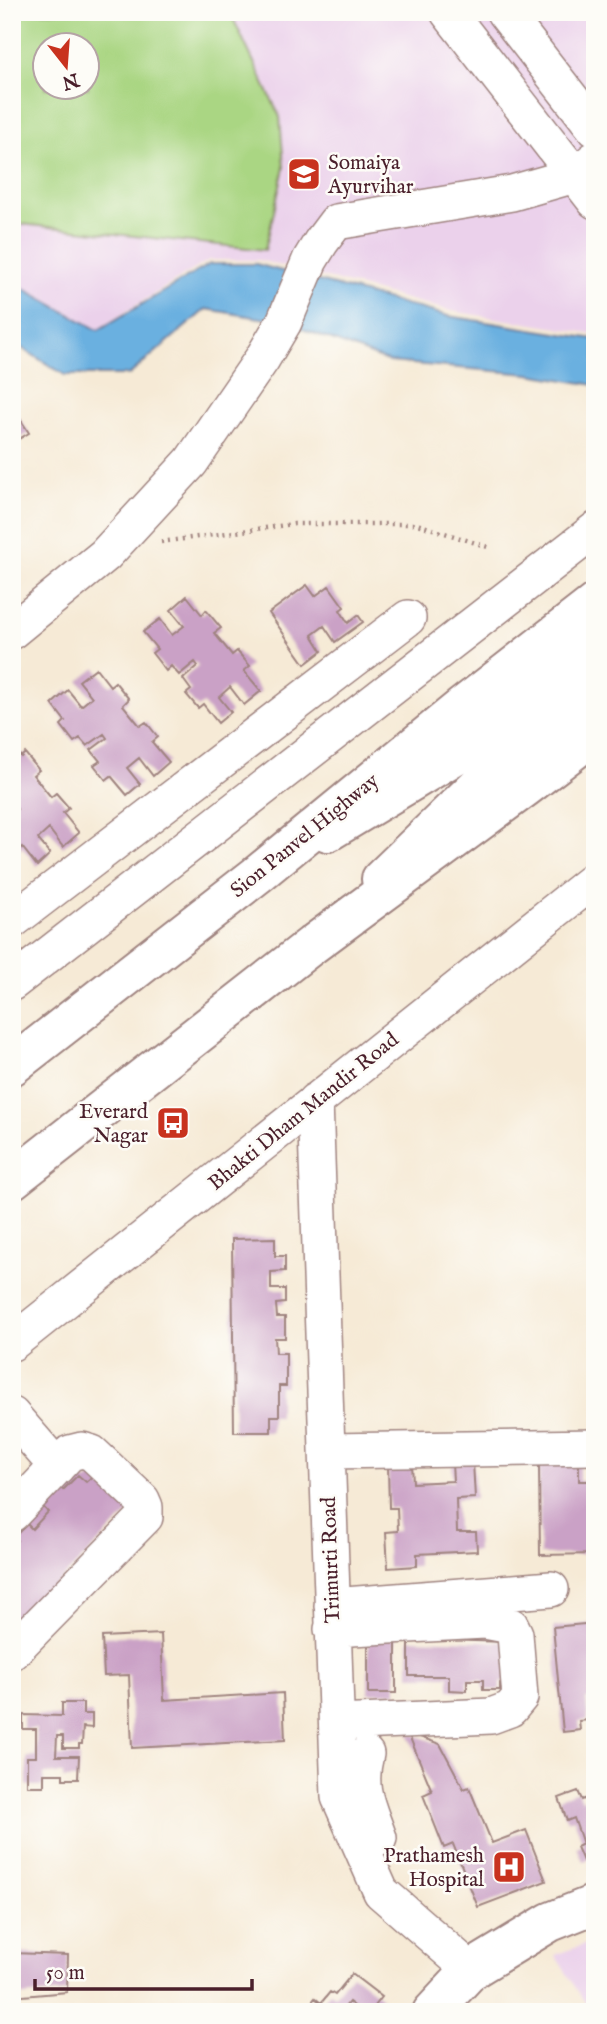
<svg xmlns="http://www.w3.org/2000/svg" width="607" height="2024" viewBox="0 0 607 2024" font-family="'IM FELL English',serif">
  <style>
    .built { fill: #ebd1eb; fill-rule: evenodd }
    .green { fill: #aad683; stroke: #7a7a57; stroke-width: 2; fill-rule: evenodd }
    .water { fill: #6ab0e0; stroke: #5a6886; stroke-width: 2 }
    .building { fill: #caa1c6 }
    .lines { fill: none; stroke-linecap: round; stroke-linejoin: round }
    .minor-casing { stroke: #a08480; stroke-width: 38 }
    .major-casing { stroke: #a08480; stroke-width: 42 }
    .highway-casing { stroke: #a08480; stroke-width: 42 }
    .path { stroke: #a08480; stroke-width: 4.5; stroke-dasharray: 2 5; stroke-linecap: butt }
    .minor { stroke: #fff; stroke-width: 35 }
    .major { stroke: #fff; stroke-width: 38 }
    .highway { stroke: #fff; stroke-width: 38 }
    .labels { text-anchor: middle; stroke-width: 5; stroke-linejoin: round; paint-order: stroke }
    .poi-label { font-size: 21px; fill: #4a1f2b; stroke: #fdfcf7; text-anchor: end }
    .street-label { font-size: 21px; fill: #4a1f2b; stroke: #fdfcf7 }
  </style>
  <rect width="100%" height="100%" fill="#fdfcf7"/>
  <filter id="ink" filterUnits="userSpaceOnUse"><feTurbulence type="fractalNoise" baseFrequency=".0143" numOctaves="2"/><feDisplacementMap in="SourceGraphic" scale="14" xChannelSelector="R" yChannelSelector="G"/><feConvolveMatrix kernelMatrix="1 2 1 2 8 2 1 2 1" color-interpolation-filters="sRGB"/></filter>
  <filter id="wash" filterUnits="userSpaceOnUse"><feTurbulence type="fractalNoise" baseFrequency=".00686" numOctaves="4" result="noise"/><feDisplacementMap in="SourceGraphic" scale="28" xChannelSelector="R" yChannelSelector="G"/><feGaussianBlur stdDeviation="1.57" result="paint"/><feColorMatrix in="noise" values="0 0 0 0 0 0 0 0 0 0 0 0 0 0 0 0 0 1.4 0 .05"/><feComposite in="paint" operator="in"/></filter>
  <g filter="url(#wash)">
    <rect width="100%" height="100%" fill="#f6ead6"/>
    <path class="built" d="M12 12H595V334L451 311 259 260H209L98 329 12 281ZM46 46H88V88H46Z
      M595 1941V2000L586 2004 555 1955Z"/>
    <path class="green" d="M12 12H230L280 117 284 168 265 250 12 223ZM46 46H88V88H46Z"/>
    <path class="water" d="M210 264H256L448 316 595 339V385L529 374 390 362 284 322 206 309 129 375H65L12 342V282L98 330Z"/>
    <g id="blocks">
      <path class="building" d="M12 406 29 433 12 443Z
        M307 585 315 596 329 586 344 607 340 610 348 623 358 615 363 622 335 642 324 626 312 635 322 651 305 664 269 613Z
        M187 596 202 615 206 610 221 628 214 633 232 655 237 651 250 666 244 671 261 691 244 705 230 687 219 697 231 712 218 723 203 704 198 708 186 694 191 690 183 679 198 666 195 662 179 675 171 666 166 671 152 653 157 649 143 632 160 619 172 635 184 626 171 610Z
        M96 668 110 686 115 682 129 699 123 705 140 726 146 722 158 737 152 742 169 762 153 776 139 758 127 768 140 784 127 795 111 776 106 780 94 765 100 761 91 750 107 738 104 734 87 746 80 738 74 742 61 725 65 721 52 704 68 690 81 706 92 697 79 681Z
        M12 746 21 757 25 753 39 770 33 775 51 797 56 793 69 808 63 813 79 833 63 847 49 829 38 839 50 854 37 866 22 847 17 851 12 845V813L17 809 14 805 12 806Z
        M275 1238V1256H285V1271L271 1272V1289H285V1303L276 1304 277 1317H285V1338H275L276 1353H286V1386H279V1416H271V1432H234L232 1239Z
        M473 1462 475 1498 456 1499 457 1532H476L477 1551 417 1554V1566L388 1568 386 1532 398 1531 397 1508H389L388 1465 412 1464 413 1483 453 1481 452 1463Z
        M539 1464H579V1481H595V1554L540 1555Z
        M100 1469 131 1510 12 1629V1545L17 1540 14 1537 27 1524 32 1529 48 1512 41 1505 59 1486 63 1490 78 1475 86 1482Z
        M595 1623V1699H586L588 1720 579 1721 580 1730 563 1732 553 1627Z
        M161 1634 164 1700 283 1693 285 1740 132 1748 129 1675 104 1676 102 1637Z
        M368 1636H396V1693H368Z
        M409 1639 507 1642 508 1678 500 1683V1690H483V1680H467V1691L449 1690V1676H409Z
        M62 1703H83V1714H92V1728L83 1727 82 1744H79V1748H63V1736H57L56 1756H79L78 1779H63V1774H44V1786H27V1757H36V1729H23V1715L62 1716Z
        M408 1733 440 1744 464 1789 469 1787 492 1843 526 1830 546 1881 478 1907 453 1844 444 1848 423 1795 432 1791Z
        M578 1791 582 1800 595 1795V1857L583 1861 577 1847 583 1844 574 1818 567 1821 559 1798Z
        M12 1953 68 1955 67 1992 12 1997Z
        M352 1974 382 1997 375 2006 378 2008 376 2012H362L349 2002 345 2007 351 2012H304L315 1998 321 2003 330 1992 335 1995Z"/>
    </g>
  </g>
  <g filter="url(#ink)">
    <use href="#blocks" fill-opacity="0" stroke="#a08480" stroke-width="2"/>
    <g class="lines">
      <defs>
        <path id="minor" d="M448 12 595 201
          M504 12 595 129
          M12 631 105 555 191 462 262 359 284 322 310 260 321 242 336 222 512 193 575 175 595 159
          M12 921 408 618
          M12 983 595 530
          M315 1101 339 1797 381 1892 471 1970
          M12 1343 595 879
          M12 1415 57 1467
          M327 1451 595 1447
          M12 1514 70 1453 82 1450 92 1453 142 1500 145 1507V1517L12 1652
          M332 1606 551 1589
          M332 1629 485 1621 511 1626 515 1634 520 1697 510 1709 491 1716 337 1723
          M366 1754C357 1789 368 1806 379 1838"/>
        <path id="major" d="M328 832 474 744 595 648
          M381 879 496 768 595 692
          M432 2012 471 1970 550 1922 595 1904"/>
        <path id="highway" d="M12 1066 257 875 463 706 595 603
          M12 1180 312 945 526 787 595 734"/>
      </defs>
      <use href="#minor" class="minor-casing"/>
      <use href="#major" class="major-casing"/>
      <use href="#highway" class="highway-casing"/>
      <path class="path" d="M161 542 294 524H417L488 547"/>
      <use href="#minor" class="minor"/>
      <use href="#major" class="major"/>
      <use href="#highway" class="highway"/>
    </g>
  </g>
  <defs>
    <symbol id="university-square" viewBox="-11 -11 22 22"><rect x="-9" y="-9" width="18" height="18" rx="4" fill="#c8321e" stroke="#fdfcf7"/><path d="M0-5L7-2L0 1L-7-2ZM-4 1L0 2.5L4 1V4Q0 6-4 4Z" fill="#fff"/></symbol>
    <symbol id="bus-square" viewBox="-11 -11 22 22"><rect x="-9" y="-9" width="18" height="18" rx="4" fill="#c8321e" stroke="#fdfcf7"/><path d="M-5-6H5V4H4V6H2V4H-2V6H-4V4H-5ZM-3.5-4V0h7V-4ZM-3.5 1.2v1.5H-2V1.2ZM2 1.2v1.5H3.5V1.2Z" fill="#fff"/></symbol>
    <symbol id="hospital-square" viewBox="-11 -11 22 22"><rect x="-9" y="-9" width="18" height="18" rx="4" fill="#c8321e" stroke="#fdfcf7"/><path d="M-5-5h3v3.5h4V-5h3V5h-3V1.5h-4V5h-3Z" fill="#fff"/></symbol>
  </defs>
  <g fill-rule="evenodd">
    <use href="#university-square" x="285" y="155" width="38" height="38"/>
    <use href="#bus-square" x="154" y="1104" width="38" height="38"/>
    <use href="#hospital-square" x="490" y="1848" width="38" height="38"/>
  </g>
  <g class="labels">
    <g class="poi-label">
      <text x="328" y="169" text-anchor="start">Somaiya<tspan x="328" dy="24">Ayurvihar</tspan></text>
      <text x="148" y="1118">Everard<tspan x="148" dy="24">Nagar</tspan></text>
      <text x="484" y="1862">Prathamesh<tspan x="484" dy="24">Hospital</tspan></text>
    </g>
    <g class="street-label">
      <text transform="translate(304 835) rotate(-39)" y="7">Sion Panvel Highway</text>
      <text transform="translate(303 1111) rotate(-39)" y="7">Bhakti Dham Mandir Road</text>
      <text transform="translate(330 1560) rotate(-92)" y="7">Trimurti Road</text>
    </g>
  </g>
  <rect width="607" height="2024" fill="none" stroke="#fdfcf7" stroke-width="42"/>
  <g transform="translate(66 66) rotate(163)"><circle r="33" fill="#fdfcf7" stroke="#b5a4a5" stroke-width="2"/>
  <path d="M0-5L12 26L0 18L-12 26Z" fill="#c8321e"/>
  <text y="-10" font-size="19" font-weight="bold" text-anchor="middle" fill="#4a1f2b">N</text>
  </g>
  <path d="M35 1979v10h217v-10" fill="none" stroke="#4a1f2b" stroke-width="3.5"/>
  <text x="46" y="1979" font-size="21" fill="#4a1f2b" stroke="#fdfcf7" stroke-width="5" paint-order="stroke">50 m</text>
</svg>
